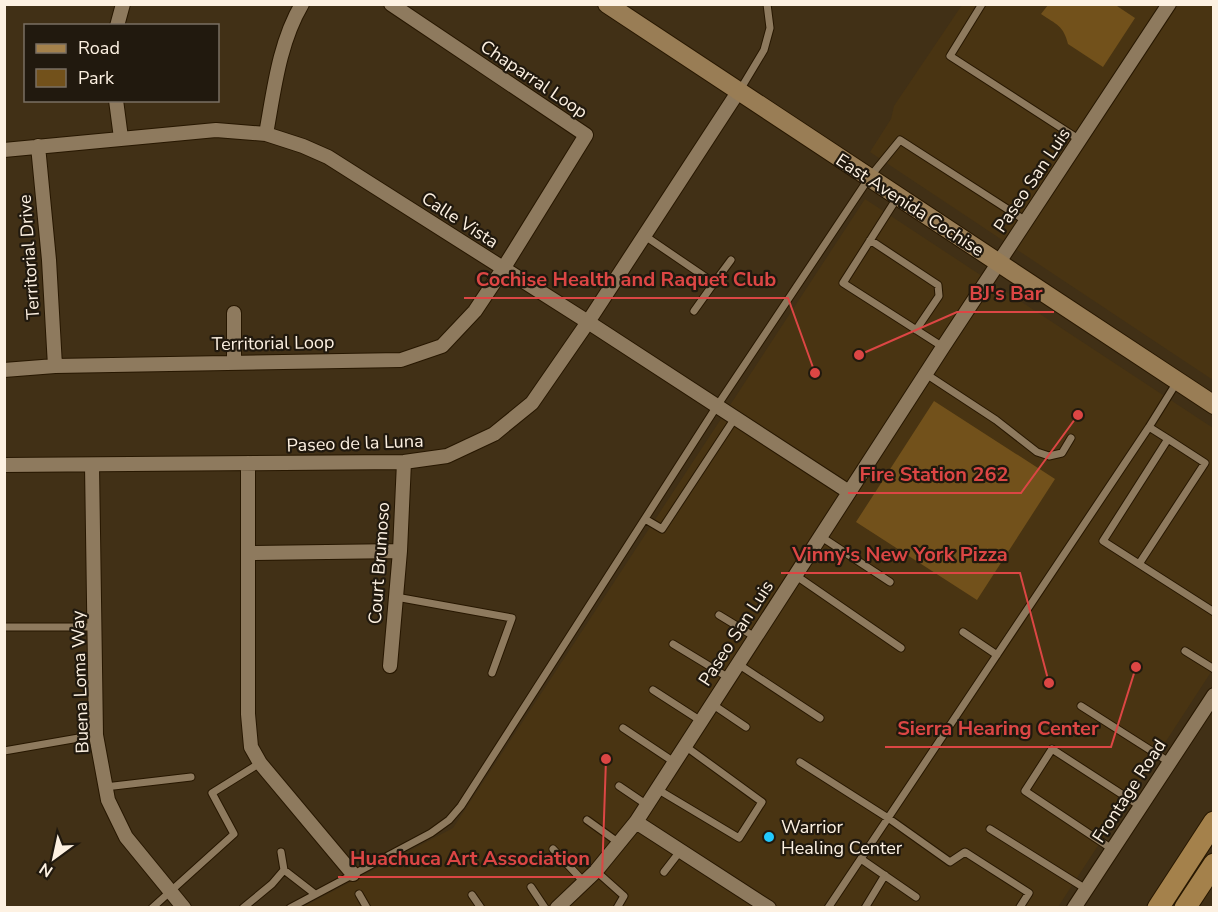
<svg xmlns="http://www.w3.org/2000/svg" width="1218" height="912" viewBox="0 0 1218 912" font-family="'Nunito Sans',sans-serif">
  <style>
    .built { fill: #493412 }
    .green { fill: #72511b }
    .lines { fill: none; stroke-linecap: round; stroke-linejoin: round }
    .lane-casing { stroke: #271700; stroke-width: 9 }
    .street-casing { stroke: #271700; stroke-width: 16 }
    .secondary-casing { stroke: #271700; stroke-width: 20 }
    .primary-casing { stroke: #271700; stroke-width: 23 }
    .lane { stroke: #8e7a5e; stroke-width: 7 }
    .street { stroke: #8e7a5e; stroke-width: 14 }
    .secondary { stroke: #997d55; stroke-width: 18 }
    .primary { stroke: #a4814b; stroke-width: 21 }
    .poi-dot { fill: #22c9fd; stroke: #21190e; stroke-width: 2 }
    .labels { text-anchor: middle; stroke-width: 4.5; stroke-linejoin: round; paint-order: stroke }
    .street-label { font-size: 18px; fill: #fdf1e2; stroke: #21190e }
    .poi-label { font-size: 18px; fill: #fdf1e2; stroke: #21190e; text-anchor: start }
    .leader { fill: none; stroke: #dc4644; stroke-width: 2 }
    .callout-dot { fill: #dc4644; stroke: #21190e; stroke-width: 2 }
    .callout-label { font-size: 20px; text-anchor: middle; font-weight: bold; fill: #dc4644; stroke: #21190e; stroke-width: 4.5; stroke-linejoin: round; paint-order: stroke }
  </style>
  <rect width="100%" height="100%" fill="#413016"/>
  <path class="built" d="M962 5H1213V380L870 152 891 119 894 106Z
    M865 199 1213 428V669L1058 907 301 908 453 828Z"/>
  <path class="green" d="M1114 4 1135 18 1103 67 1068 44C1064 26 1056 24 1041 14L1048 5Z
    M934 401 1055 479 977 600 856 522Z"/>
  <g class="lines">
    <defs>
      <path id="lane" d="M982 4 950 56 1080 140
        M740 90 764 50 770 28 767 4
        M897 198 843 283 943 347
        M645 236 714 283 731 260
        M870 240 938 285 939 296 916 330
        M694 311 714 283
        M926 374 996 420 1037 452 1049 456 1062 453 1071 438
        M1177 382 1149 427 1168 439 1103 541 1214 612
        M645 519 662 529 735 418
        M820 536 890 582
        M1139 564 1205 463 1168 439
        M795 575 901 648
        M396 597 512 618 492 673
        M719 615 755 637
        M4 627H95
        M963 632 997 655
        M673 644 729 678
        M1185 651 1214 669
        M738 664 820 718
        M653 690 701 721
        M712 704 746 727
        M1081 706 1169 762
        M623 728 674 762
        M4 751 96 735
        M800 762 888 818 950 862 965 852 1029 893 1020 907 1021 908
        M619 786 647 805
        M105 787 191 777
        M657 789 739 838 762 802 685 746
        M587 820 619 843
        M990 829 1086 889
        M553 849 584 882
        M1112 849 1025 791 1052 749 1140 806
        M861 859 916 897
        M284 870 315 894
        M596 871 624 896 617 908
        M664 872 681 850
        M531 887 545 908
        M359 894 367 908
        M472 895 481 908
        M152 908 234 834 212 793 260 763
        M243 908 272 884 284 870 281 852
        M290 908 431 833 449 820 461 806 717 406 869 178 900 140 1026 221
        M828 908 1149 427
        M865 908 885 875"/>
      <path id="street" d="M117 26 123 4
        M116 100 121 138
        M266 134C274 90 279 43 302 4
        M38 146 49 260 55 366
        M4 150 216 130 266 134 303 146 328 157 588 322 849 492
        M234 313V362
        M4 370 55 366 401 360 442 346 475 311 503 269 586 135 391 4
        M248 463V714L251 747 260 763 353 874
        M4 465 404 462 447 456 494 434 532 403 588 322 738 92
        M92 465 96 735 108 800 126 837 184 908
        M249 553 400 551
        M390 666 400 551 404 462
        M636 822 769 908
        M557 908 596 871 636 822 943 347 1169 4
        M1074 908 1214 695"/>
      <path id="secondary" d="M607 4 1214 405"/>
      <path id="primary" d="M1158 908 1214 822
        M1185 908 1214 864"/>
    </defs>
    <use href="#lane" class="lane-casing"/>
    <use href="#street" class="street-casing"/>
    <use href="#secondary" class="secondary-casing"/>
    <use href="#primary" class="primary-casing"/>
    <use href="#lane" class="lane"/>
    <use href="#street" class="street"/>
    <use href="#secondary" class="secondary"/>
    <use href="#primary" class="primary"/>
  </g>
  <circle class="poi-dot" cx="769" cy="837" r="6"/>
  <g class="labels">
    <g class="street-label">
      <text transform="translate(534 79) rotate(34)" y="6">Chaparral Loop</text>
      <text transform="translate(1032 180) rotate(-56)" y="6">Paseo San Luis</text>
      <text transform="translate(910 205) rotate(33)" y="6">East Avenida Cochise</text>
      <text transform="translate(460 220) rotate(33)" y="6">Calle Vista</text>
      <text transform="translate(29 257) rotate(-94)" y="6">Territorial Drive</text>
      <text transform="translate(273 343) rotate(-1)" y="6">Territorial Loop</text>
      <text transform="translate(355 443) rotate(-2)" y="6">Paseo de la Luna</text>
      <text transform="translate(379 563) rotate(-86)" y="6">Court Brumoso</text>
      <text transform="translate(736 633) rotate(-57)" y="6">Paseo San Luis</text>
      <text transform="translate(80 682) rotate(-92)" y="6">Buena Loma Way</text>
      <text transform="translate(1129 791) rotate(-57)" y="6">Frontage Road</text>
    </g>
    <g class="poi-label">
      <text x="781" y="833">Warrior<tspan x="781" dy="21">Healing Center</tspan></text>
    </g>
  </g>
  <path class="leader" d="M815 373L788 298H464M859 355L957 312H1054M1078 415L1021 493H848M1049 683L1020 573H781M1136 667L1111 747H885M606 759L602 877H338"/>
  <g class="callout-dot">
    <circle cx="815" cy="373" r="6"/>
    <circle cx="859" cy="355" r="6"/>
    <circle cx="1078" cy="415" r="6"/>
    <circle cx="1049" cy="683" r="6"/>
    <circle cx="1136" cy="667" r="6"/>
    <circle cx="606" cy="759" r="6"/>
  </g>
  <g class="callout-label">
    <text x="626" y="286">Cochise Health and Raquet Club</text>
    <text x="1006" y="300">BJ's Bar</text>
    <text x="934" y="481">Fire Station 262</text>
    <text x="900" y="561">Vinny's New York Pizza</text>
    <text x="998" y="735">Sierra Hearing Center</text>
    <text x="470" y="865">Huachuca Art Association</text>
  </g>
  <rect width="1218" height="912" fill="none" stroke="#fdf1e2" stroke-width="12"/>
  <rect x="24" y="24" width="195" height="78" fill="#21190e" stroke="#796f63" stroke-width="1.5"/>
  <rect x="36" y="44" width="30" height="9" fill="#a4814b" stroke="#796f63" stroke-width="1.5"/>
  <text x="78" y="54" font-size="18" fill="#fdf1e2">Road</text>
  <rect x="36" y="69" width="30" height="18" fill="#72511b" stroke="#796f63" stroke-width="1.5"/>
  <text x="78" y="84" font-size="18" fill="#fdf1e2">Park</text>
  <g transform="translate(54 858) rotate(213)" stroke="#21190e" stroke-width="4.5" paint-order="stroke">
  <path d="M0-4.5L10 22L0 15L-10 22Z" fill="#fdf1e2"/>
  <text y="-9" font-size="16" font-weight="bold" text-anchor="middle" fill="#fdf1e2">N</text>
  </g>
</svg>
